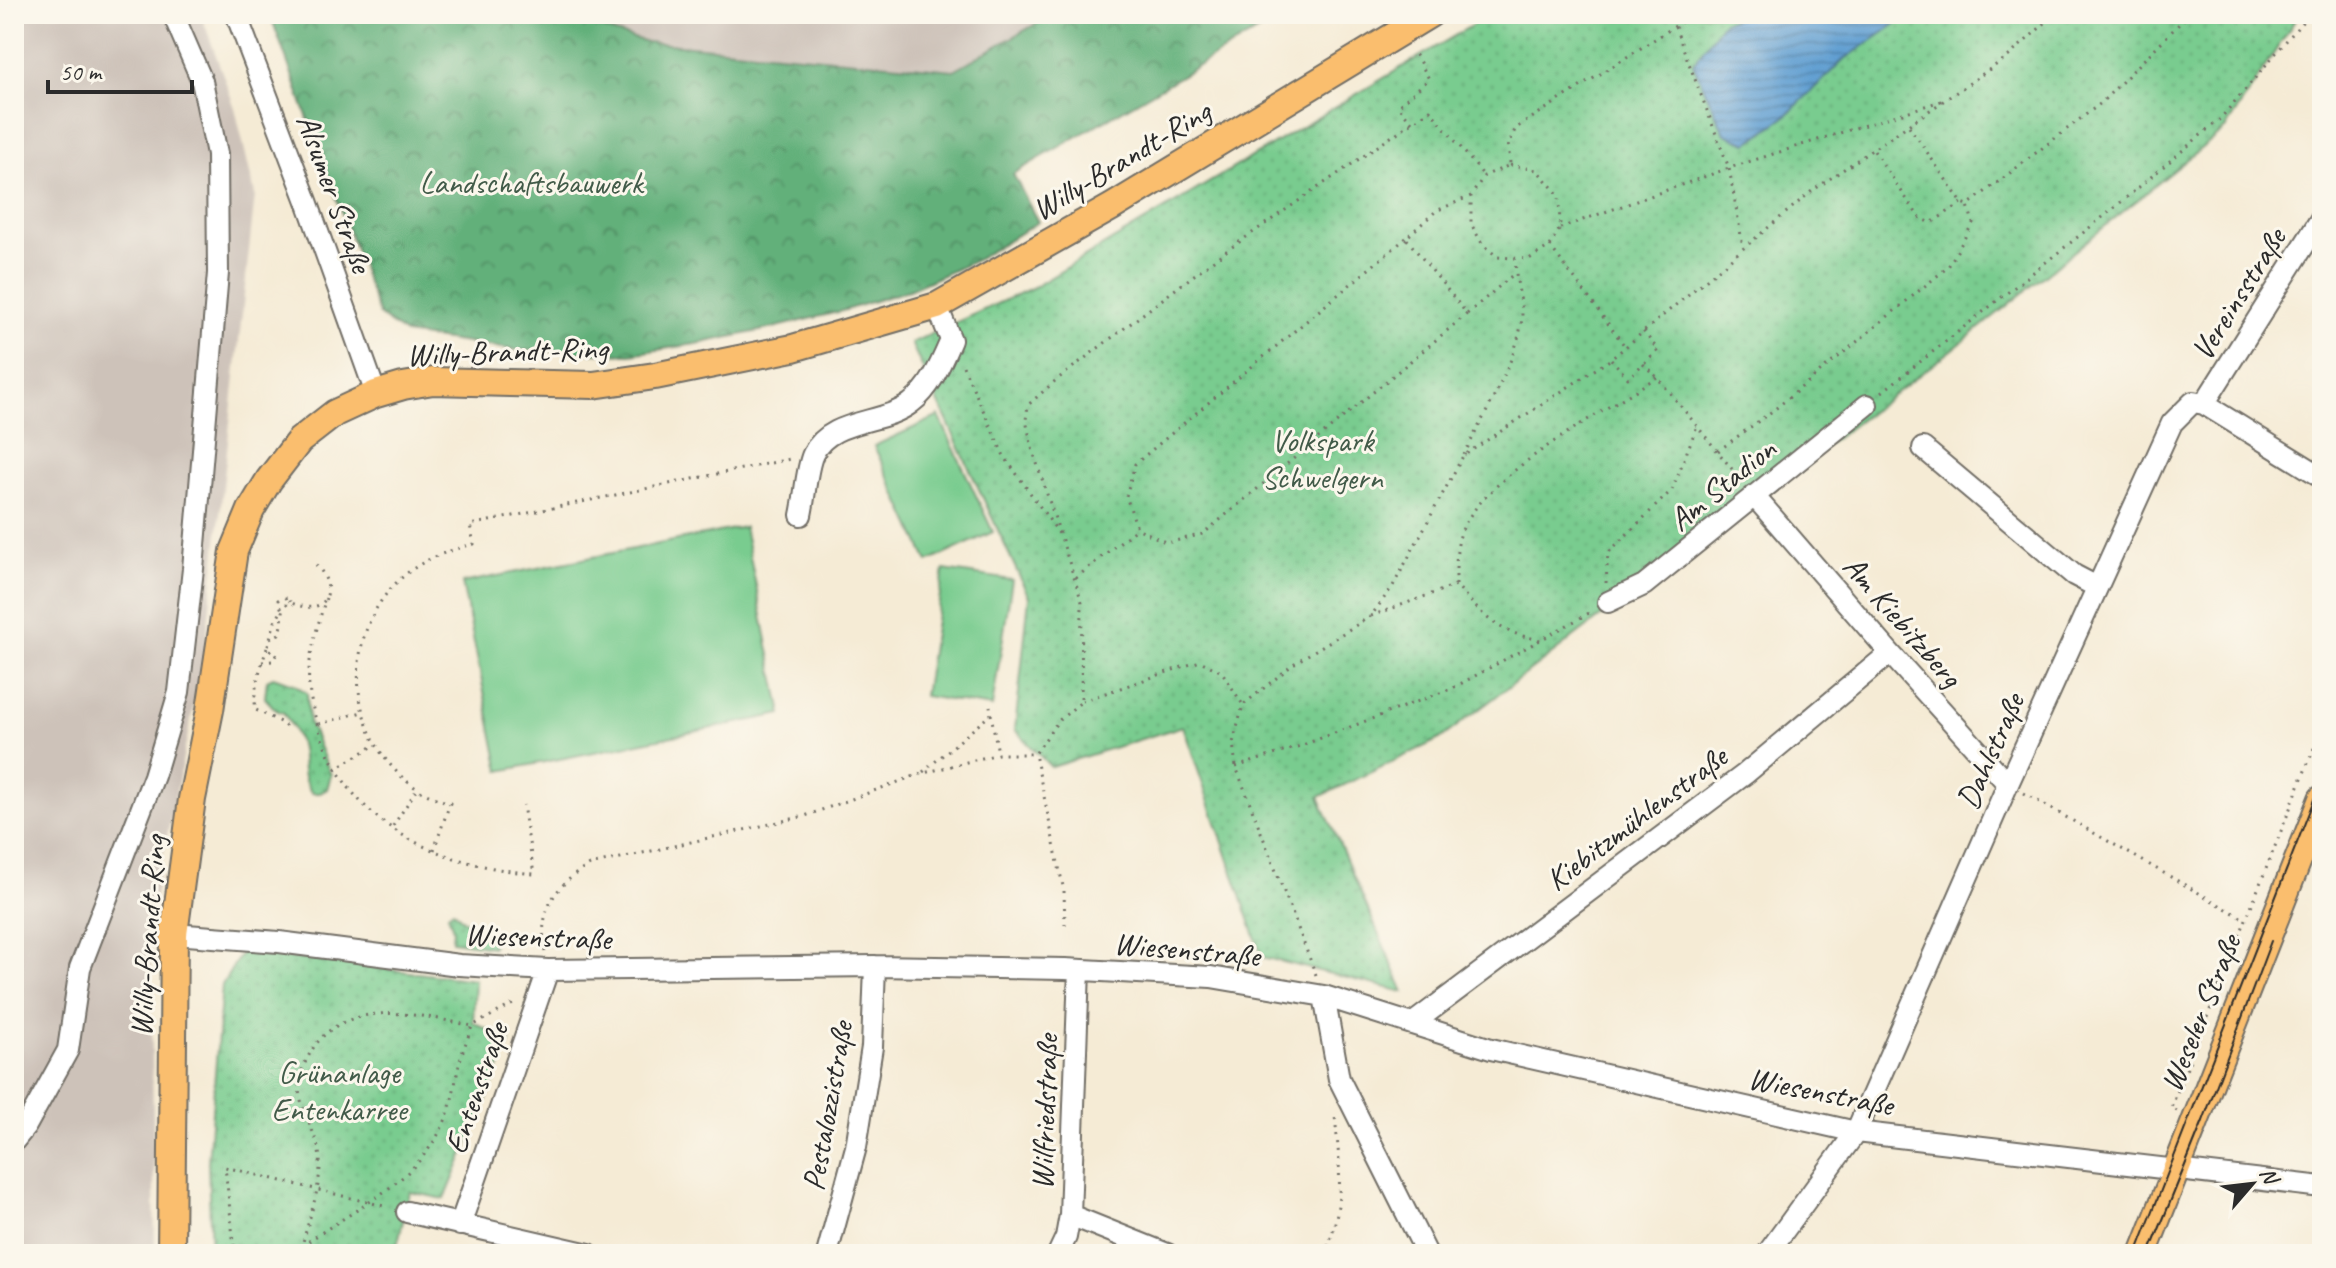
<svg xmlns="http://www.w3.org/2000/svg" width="2336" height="1268" viewBox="0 0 2336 1268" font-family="Caveat,sans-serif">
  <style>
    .industrial { fill: #cdc2b9 }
    .grass { fill: #79cc8f; stroke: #527c5d; stroke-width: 2 }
    .forest { fill: url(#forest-crowns); stroke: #466e52; stroke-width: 2 }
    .park { fill: url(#park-dots); stroke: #527c5d; stroke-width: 2 }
    .water { fill: url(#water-rules); stroke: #46657e; stroke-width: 2 }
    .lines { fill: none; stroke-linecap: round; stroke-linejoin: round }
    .minor-casing { stroke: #726e66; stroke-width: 24 }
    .major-casing { stroke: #726e66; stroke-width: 30 }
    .path { stroke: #726e66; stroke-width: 3; stroke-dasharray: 2 6; stroke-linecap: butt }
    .minor { stroke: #fff; stroke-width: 20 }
    .major { stroke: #fabe6e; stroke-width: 26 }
    .tram { stroke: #2b2b2b; stroke-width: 2 }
    .labels { text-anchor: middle; stroke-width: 6; stroke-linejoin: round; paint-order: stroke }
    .street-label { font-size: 32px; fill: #2b2b2b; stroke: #fbf7ec }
    .park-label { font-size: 32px; fill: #425b49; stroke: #fbf7ec }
  </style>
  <defs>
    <pattern id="forest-crowns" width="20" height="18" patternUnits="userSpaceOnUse" patternTransform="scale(2)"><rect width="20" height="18" fill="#62b07a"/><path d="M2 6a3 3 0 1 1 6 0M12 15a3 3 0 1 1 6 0" fill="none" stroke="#518f64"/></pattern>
    <pattern id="park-dots" width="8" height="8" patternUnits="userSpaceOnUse" patternTransform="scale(2)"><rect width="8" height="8" fill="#79cc8f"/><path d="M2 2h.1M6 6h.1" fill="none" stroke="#69af7c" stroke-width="1.8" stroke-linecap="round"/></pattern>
    <pattern id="water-rules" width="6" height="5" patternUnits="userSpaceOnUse" patternTransform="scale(2)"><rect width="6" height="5" fill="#609fd2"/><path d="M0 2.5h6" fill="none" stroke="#4f82ab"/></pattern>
  </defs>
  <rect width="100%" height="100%" fill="#fbf7ec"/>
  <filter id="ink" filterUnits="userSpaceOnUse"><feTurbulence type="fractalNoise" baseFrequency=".0125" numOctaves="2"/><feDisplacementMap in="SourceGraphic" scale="16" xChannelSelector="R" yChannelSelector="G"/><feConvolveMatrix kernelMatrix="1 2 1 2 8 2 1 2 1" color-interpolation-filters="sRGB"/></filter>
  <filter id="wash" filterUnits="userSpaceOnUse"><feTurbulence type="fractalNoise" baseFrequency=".006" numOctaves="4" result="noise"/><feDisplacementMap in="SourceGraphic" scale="32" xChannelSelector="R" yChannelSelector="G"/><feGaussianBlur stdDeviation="1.8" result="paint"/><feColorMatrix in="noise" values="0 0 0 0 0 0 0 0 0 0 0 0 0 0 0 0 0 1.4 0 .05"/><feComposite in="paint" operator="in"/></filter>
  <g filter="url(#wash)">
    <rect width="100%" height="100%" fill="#f5ebd5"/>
    <path class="industrial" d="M14 14H201L235 108 255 195 205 650 150 920 155 1254H14Z
      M566 14H1054L954 70 647 42 612 32Z"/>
    <path class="grass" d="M939 416 993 532 928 562 874 446Z
      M744 527 782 714 500 771 462 583Z
      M944 570 1012 580 992 707 924 696Z"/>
    <path class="forest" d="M270 14H566L612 32 647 42 954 70 1054 14H1287L1013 174 1038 222 976 260 909 290 842 311 769 329 696 344 630 354 516 350 405 334 379 315Z"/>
    <path class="park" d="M1491 14H2299L2226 128 1956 347 1440 739 1319 797 1404 992 1262 957 1183 726 1051 767 1015 730 1029 597 911 343 1036 286Z
      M273 677 294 684 307 693 309 722 331 775 327 789 320 793H312C300 778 304 767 301 749 299 736 290 724 284 713L276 710 265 698 267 680Z
      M453 910C463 921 474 930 490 931L493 938 492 947 452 941 453 929 448 914Z
      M242 952 475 980 473 1022 510 1042 445 1199 410 1192 395 1254H211L208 1162 222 985Z"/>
    <path class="water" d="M1754 14H1910L1842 61 1786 116 1748 143 1725 134 1693 64 1723 22Z"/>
  </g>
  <g filter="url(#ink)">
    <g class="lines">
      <defs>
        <path id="minor" d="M236 14 307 201 376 394
          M2204 404 2322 217
          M1923 448 2074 575 2097 587
          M1755 497 1890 653 2008 784
          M801 515C805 498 806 469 813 454 830 418 883 425 911 403 931 388 941 363 951 340L937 306
          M1608 602 1644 585 1867 405
          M174 934 279 942 459 965 548 970 875 966 1065 969 1211 977 1324 996 1491 1049 1856 1132 2322 1187
          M1324 996 1339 1079 1427 1254
          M1412 1024 1745 774 1890 653
          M14 1141 26 1126 68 1050 80 968 154 776 179 692 193 569 218 273 217 154 202 81 173 14
          M407 1212 589 1254
          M1070 1215 1167 1254
          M460 1225 548 970
          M827 1254 856 1147 872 1047 875 966
          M1058 1254 1066 1237 1070 1215 1079 970
          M1767 1254 1856 1132 2008 784 2172 423 2193 402 2204 404 2322 477"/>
        <path id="major" d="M171 1254 174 934 192 799 210 710 234 551 251 510 269 480 299 441 335 413 376 394 403 386 433 381 593 385 655 376 793 348 937 306 1112 207 1430 14
          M2143 1254 2322 799"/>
      </defs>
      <use href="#minor" class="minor-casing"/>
      <use href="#major" class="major-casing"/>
      <path class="path" d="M1675 27 1729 168 1743 247
        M1412 122 1398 106 1429 79 1413 50
        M1909 126 1962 203 1968 205 2101 103 2189 14
        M1874 151 1919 217 1931 223 1962 203
        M1510 163 1508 144 1516 128 1694 14
        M1510 165 1537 170 1559 195 1560 228 1550 246 1529 259 1498 257 1483 245 1471 224V196L1484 176Z
        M1471 196 1436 211 1406 238 1467 314 1515 273
        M1560 228 1729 168 1944 100
        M1406 238 1135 464 1126 496 1137 528 1167 543 1203 534 1467 314
        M1550 246 1624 345
        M1611 359 1628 378 1658 350 1643 331
        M1643 364 1657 377 1741 480
        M963 366 1004 456 1060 535
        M1882 392 2108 213 2220 119 2309 14
        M1718 451 1775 409 1948 267 1973 223 1968 205
        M1464 455C1482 418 1520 356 1522 316 1522 297 1514 279 1516 260
        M1076 578 1137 528
        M1606 583 1608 553 1672 490 1697 426
        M1456 585C1456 565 1455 541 1465 524 1494 470 1604 411 1657 377
        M326 598C319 621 311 646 309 670 307 690 313 710 319 730 351 828 438 864 534 874L523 805
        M1371 616 1456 585C1485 618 1496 632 1541 640
        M270 638 279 634C286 621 278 609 290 602 327 620 341 587 313 562
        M267 648C261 667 252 690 256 710L282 723 288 729
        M262 662 273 661 276 655 267 648 275 622 282 610 278 600 289 597 290 602
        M1082 701 1200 661 1222 672 1243 705
        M991 714 998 753
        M319 724 362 712
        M1236 767 1292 749 1453 688 1591 612
        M335 769 375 745
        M923 772 991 714 990 706
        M2024 793 2246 920
        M393 826 417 789
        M434 850 450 803C438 799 426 795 416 788 344 739 338 629 406 574 426 558 450 550 474 544L470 525 790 459
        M2316 882 2322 866
        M1065 925 1064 891 1035 754 1058 721 1081 702 1082 602 1032 448 1026 420 1028 405 1055 381 1219 256 1430 110 1484 176
        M545 952C538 911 554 885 590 865L805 816 920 774 998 754H1035
        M1316 975 1236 767 1233 743 1243 705 1296 662 1371 616 1393 586 1463 456 1611 359 1812 191 2009 56 2055 14
        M2177 1111 2171 1108 2322 728
        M302 1246C354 1208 417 1184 445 1121 453 1103 455 1081 460 1061 463 1049 468 1038 472 1026L515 1003
        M235 1254 225 1167 388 1207
        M295 1254 302 1246C308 1221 319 1193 320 1167 322 1137 298 1111 299 1084 300 1072 306 1060 312 1050 346 996 422 1015 472 1026
        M1325 1254C1345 1206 1340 1167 1335 1116"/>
      <use href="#minor" class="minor"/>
      <use href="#major" class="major"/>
      <path class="tram" d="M2136 1254 2322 779
        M2149 1254 2203 1121 2271 941"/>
    </g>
  </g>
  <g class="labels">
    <g class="street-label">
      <text transform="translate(1121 160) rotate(-31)" y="11">Willy-Brandt-Ring</text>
      <text transform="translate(335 193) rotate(70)" y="11">Alsumer Straße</text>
      <text transform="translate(2238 294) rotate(-58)" y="11">Vereinsstraße</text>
      <text transform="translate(507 351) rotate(-2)" y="11">Willy-Brandt-Ring</text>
      <text transform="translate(1722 484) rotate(-39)" y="11">Am Stadion</text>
      <text transform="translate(1903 621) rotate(49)" y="11">Am Kiebitzberg</text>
      <text transform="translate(1990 751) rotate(-66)" y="11">Dahlstraße</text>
      <text transform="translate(1636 818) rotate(-37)" y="11">Kiebitzmühlenstraße</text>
      <text transform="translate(147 936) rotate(-86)" y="11">Willy-Brandt-Ring</text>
      <text transform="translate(538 936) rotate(2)" y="11">Wiesenstraße</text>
      <text transform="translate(1187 949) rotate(5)" y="11">Wiesenstraße</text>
      <text transform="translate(2200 1013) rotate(-68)" y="11">Weseler Straße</text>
      <text transform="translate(476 1088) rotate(-71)" y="11">Entenstraße</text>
      <text transform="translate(1821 1091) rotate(11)" y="11">Wiesenstraße</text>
      <text transform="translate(827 1106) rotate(-80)" y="11">Pestalozzistraße</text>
      <text transform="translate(1044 1112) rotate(-88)" y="11">Wilfriedstraße</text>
    </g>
    <g class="park-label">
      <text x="531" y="193">Landschaftsbauwerk</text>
      <text x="1322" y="451">Volkspark<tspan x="1322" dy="37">Schwelgern</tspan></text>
      <text x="339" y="1083">Grünanlage<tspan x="339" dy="37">Entenkarree</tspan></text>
    </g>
  </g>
  <rect width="2336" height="1268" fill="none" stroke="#fbf7ec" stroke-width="48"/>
  <g transform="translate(2252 1184) rotate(62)" stroke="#fbf7ec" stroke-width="6" paint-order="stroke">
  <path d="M0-6L14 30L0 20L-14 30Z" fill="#2b2b2b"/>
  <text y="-12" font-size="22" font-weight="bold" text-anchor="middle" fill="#2b2b2b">N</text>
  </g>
  <path d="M48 80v12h144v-12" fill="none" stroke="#2b2b2b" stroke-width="4"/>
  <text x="60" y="80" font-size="24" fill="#2b2b2b" stroke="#fbf7ec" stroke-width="6" paint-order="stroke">50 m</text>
</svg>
